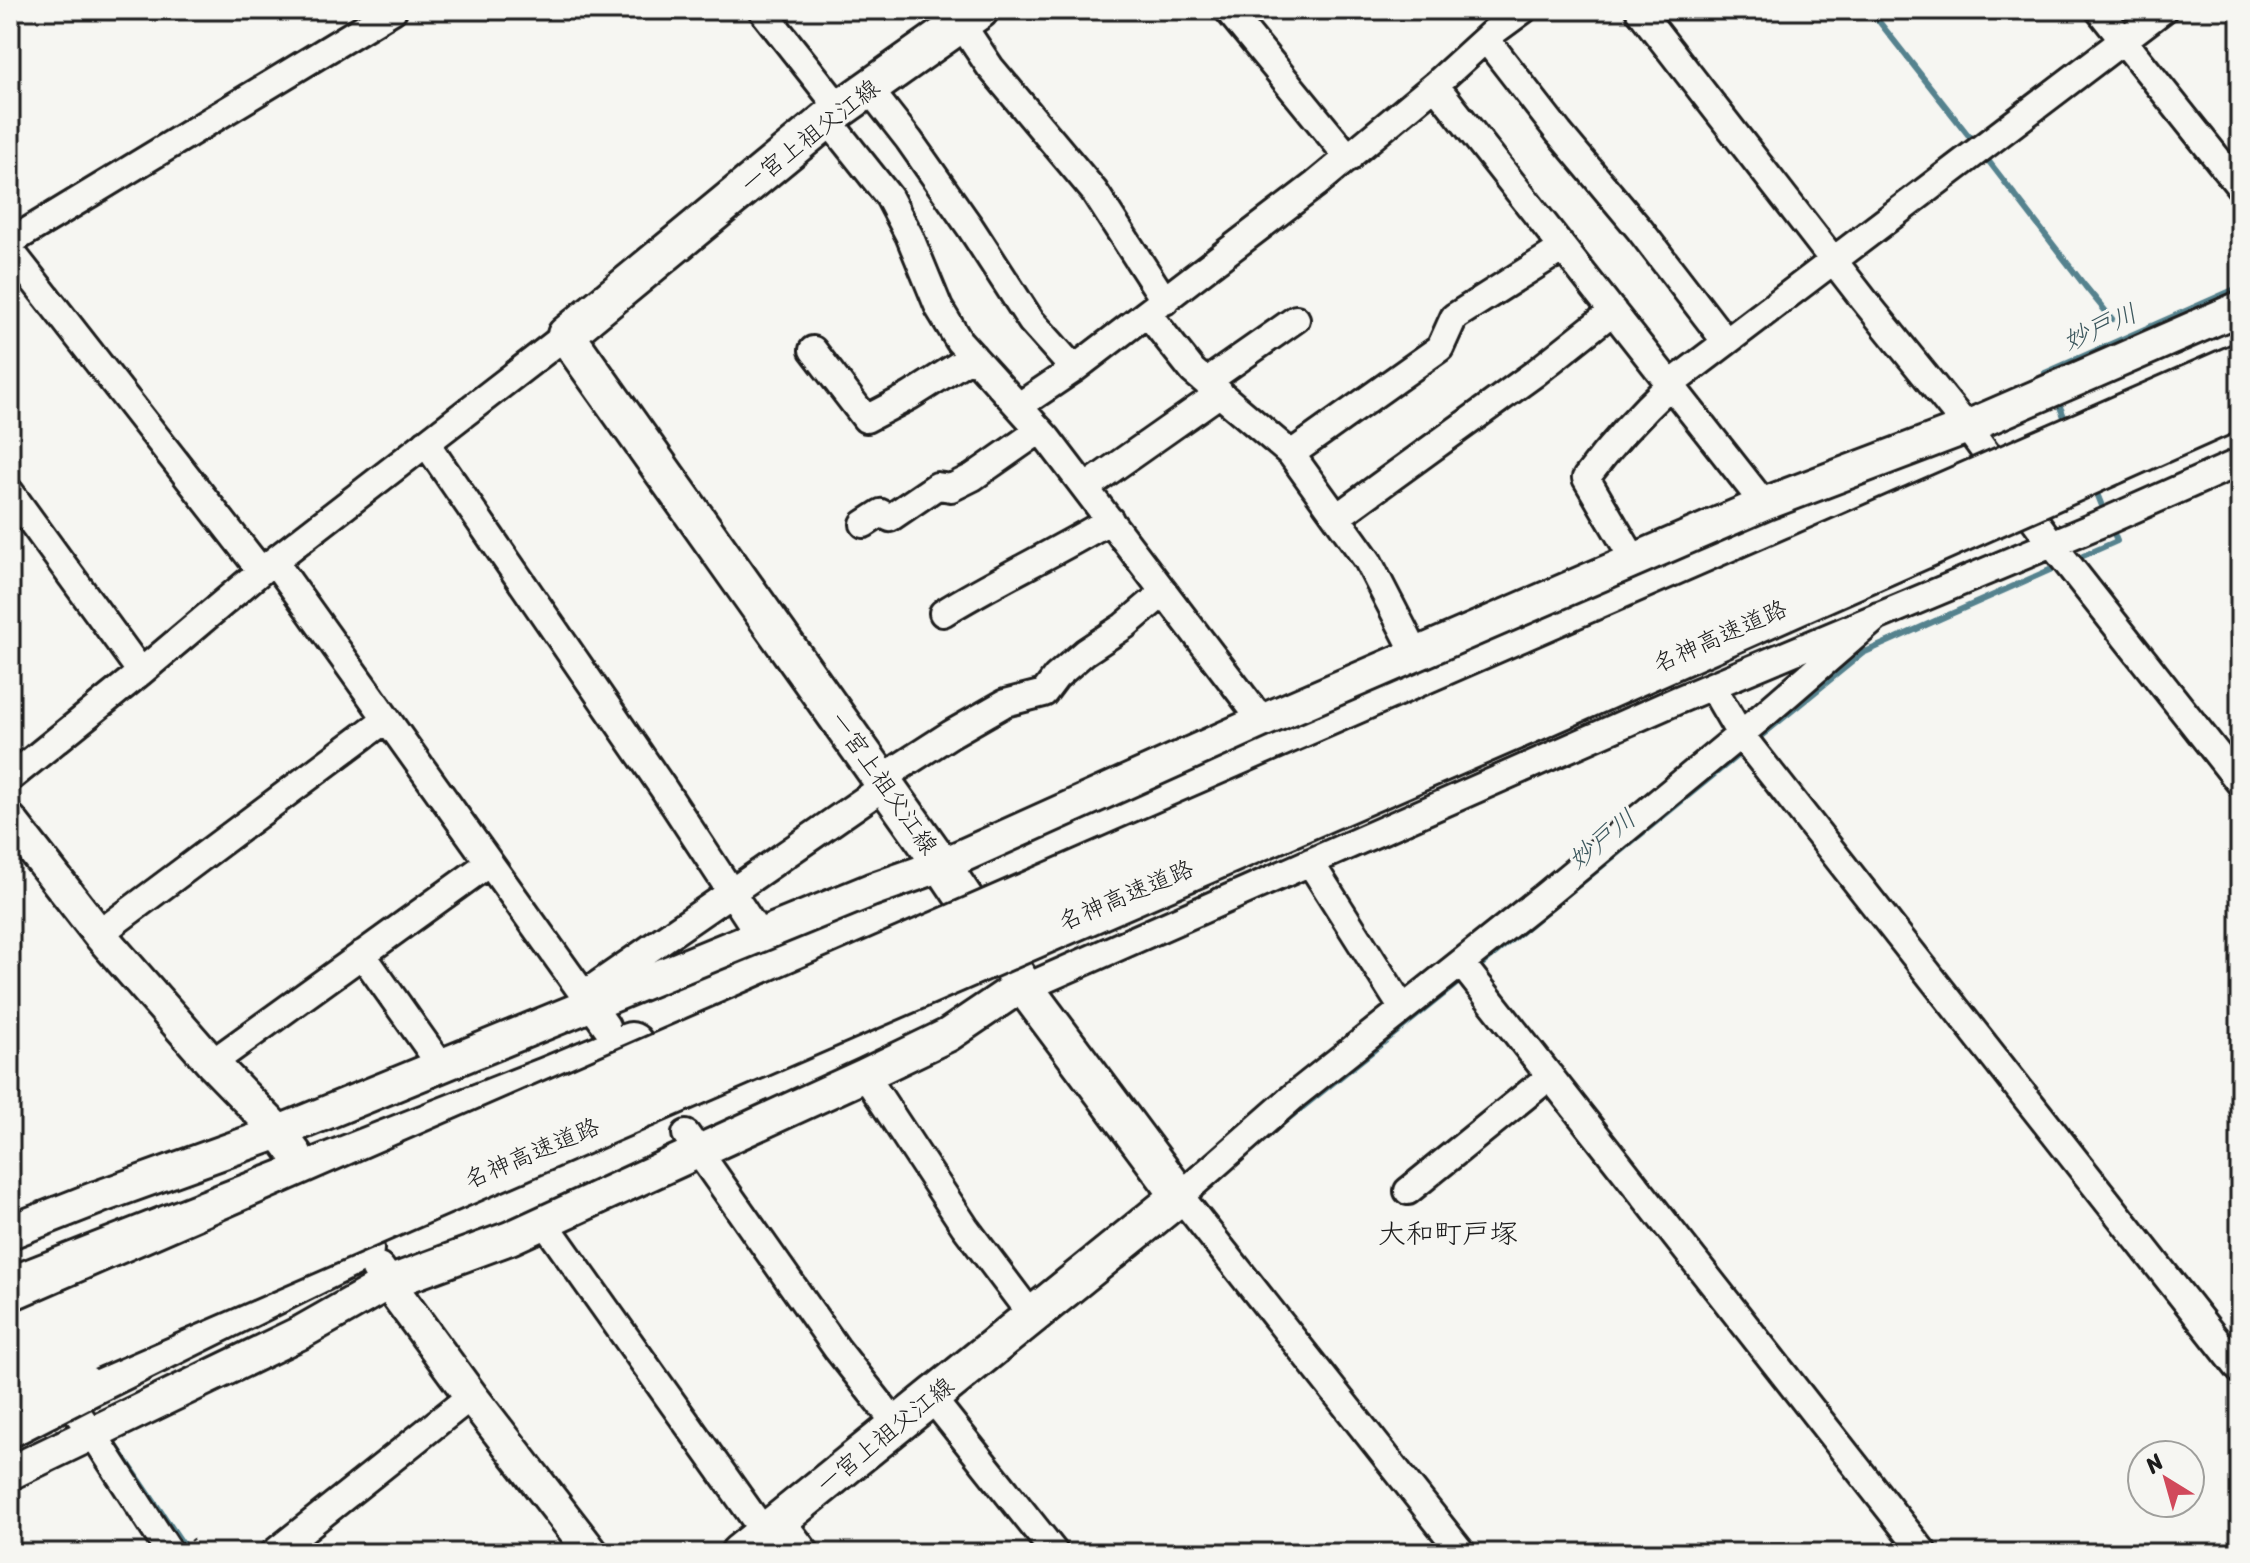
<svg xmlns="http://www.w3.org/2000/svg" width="2250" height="1563" viewBox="0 0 2250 1563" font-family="Sriracha,'Klee One',sans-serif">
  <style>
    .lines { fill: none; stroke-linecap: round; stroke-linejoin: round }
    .stream { stroke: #55828e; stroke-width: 6 }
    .minor-casing { stroke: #1c1c1c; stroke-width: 32 }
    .tertiary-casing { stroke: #1c1c1c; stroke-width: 38 }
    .secondary-casing { stroke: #1c1c1c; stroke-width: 42 }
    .motorway-casing { stroke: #1c1c1c; stroke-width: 50 }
    .path { stroke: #1c1c1c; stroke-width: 4; stroke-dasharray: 2 6; stroke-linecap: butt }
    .minor { stroke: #f6f6f2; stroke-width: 26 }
    .tertiary { stroke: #f6f6f2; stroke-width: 32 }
    .secondary { stroke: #f6f6f2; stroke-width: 36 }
    .motorway { stroke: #f6f6f2; stroke-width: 44 }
    .motorway-bridge-casing { stroke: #1c1c1c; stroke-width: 50; stroke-linecap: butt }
    .motorway-bridge { stroke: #f6f6f2; stroke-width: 44 }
    .labels { text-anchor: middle; stroke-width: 6; stroke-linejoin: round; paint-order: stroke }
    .street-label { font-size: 24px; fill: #1c1c1c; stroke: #f6f6f2 }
    .water-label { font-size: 26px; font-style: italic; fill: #3d585e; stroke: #f6f6f2 }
    .quarter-label { font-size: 28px; fill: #1c1c1c; stroke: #f6f6f2 }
  </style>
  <rect width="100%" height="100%" fill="#f6f6f2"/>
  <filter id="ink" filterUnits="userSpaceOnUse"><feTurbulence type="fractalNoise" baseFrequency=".0125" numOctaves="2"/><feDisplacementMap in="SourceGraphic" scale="16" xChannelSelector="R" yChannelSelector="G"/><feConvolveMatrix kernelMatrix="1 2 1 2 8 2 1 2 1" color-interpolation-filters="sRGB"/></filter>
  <g filter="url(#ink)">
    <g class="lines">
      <path class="stream" d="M1870 10 1976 145
        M1987 159 2085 286 2112 319
        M2048 380 2045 373 2240 287
        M2056 397 2067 424
        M2094 486 2106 516
        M2083 556 2117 541 2111 526
        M1755 741 1863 653 2061 565
        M1476 969 1743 751
        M1273 1131 1464 978
        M117 1447 189 1553"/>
      <defs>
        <path id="minor" d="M762 10 840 109
          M952 10 990 67 1094 191 1165 301
          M1228 10 1349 158
          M1639 10 1864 300 1967 427 2052 544 2240 783
          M2099 10 2240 187
          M1486 39 1559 133 1640 230 1726 342
          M1435 85 1764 504
          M869 89 909 140 970 227 1031 321 1074 369
          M827 119 889 197 909 235 939 308 959 341 1047 438 1262 721
          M10 242 393 10
          M10 250 261 571
          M1148 314 1193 371 1291 454 1368 561 1416 654
          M813 350 866 419 910 396 973 356
          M1206 382 1296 319
          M1019 406 1074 369 1316 184 1435 85 1493 32 1523 10
          M426 443 663 788 760 936
          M1291 454 1440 348 1454 317 1563 248
          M1085 488 1220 393
          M10 492 141 672
          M1337 517 1534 374 1613 311
          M864 524 881 513 890 518 937 486 951 488 973 477 1040 430
          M1634 560 1586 478C1612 443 1639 414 1671 384L2163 10
          M274 561 606 1026
          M943 613C998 579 1055 553 1110 520
          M1712 686 1740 734 2240 1370
          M10 778 141 672 261 571 566 335
          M881 779 951 734 1005 703 1044 693 1056 677 1085 652 1124 626 1164 592
          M1310 862 1403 1009
          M99 934 386 719
          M362 954 442 1067
          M1461 963 1924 1553
          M1025 988 1678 700 2102 523 2240 462
          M583 995 886 785
          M212 1063 489 863
          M865 1075 965 1227 1032 1316
          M686 1134 837 1349 897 1425
          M1408 1191 1550 1076
          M544 1222 764 1532
          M58 1387 93 1434 170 1553
          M931 1397 1055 1553
          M781 1520 806 1553
          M274 1553 471 1396
          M1462 1553 1180 1196 1295 1095 1546 895 1759 719 1878 616"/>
        <path id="tertiary" d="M10 820 99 934 212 1063 279 1132 296 1155
          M10 1232 99 1197 279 1132 871 890 942 865 1262 721 1764 504 1967 427 2240 308
          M378 1269 471 1396 592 1553
          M10 1473 300 1333 388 1283 510 1238 865 1075 948 1035 1010 993 1025 988"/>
        <path id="secondary" d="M739 1553 1180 1196 1025 988 942 865 566 335 840 109 980 10"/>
        <path id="motorway" d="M2096 429 2240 366
          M2110 463 2240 405
          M10 1290 549 1079 631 1045
          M82 1387 361 1249
          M10 1424 47 1405"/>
      </defs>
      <use href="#minor" class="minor-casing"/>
      <use href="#tertiary" class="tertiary-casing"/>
      <use href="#secondary" class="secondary-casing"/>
      <use href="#motorway" class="motorway-casing"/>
      <path class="path" d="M191 1539 201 1553"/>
      <use href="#minor" class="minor"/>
      <use href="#tertiary" class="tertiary"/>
      <use href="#secondary" class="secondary"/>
      <use href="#motorway" class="motorway"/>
      <defs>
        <path id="motorway-bridge" d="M10 1339 2096 429
          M24 1374 1535 718 2110 463
          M47 1405 82 1387"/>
      </defs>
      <use href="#motorway-bridge" class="motorway-bridge-casing"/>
      <use href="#motorway-bridge" class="motorway-bridge"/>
    </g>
  </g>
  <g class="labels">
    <g class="street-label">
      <text transform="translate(810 136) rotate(-38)" y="8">一宮上祖父江線</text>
      <text transform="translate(1720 636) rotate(-24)" y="8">名神高速道路</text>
      <text transform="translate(884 783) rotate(55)" y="8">一宮上祖父江線</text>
      <text transform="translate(1126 895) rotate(-23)" y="8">名神高速道路</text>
      <text transform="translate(532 1153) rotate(-23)" y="8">名神高速道路</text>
      <text transform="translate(885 1435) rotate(-39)" y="8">一宮上祖父江線</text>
    </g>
    <g class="water-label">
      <text transform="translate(2100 327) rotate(-24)" y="9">妙戸川</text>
      <text transform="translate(1602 839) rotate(-39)" y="9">妙戸川</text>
    </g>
    <g class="quarter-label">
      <text x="1448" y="1243">大和町戸塚</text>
    </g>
  </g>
  <rect width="2250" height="1563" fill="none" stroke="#f6f6f2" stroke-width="40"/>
  <rect x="20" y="20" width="2210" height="1523" fill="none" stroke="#1c1c1c" stroke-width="3" filter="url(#ink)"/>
  <g transform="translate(2166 1479) rotate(323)"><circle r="38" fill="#f6f6f2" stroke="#9f9f9c" stroke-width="2"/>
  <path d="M0-6L14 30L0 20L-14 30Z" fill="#d1495b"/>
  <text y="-12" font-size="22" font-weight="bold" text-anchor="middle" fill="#1c1c1c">N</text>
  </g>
</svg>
